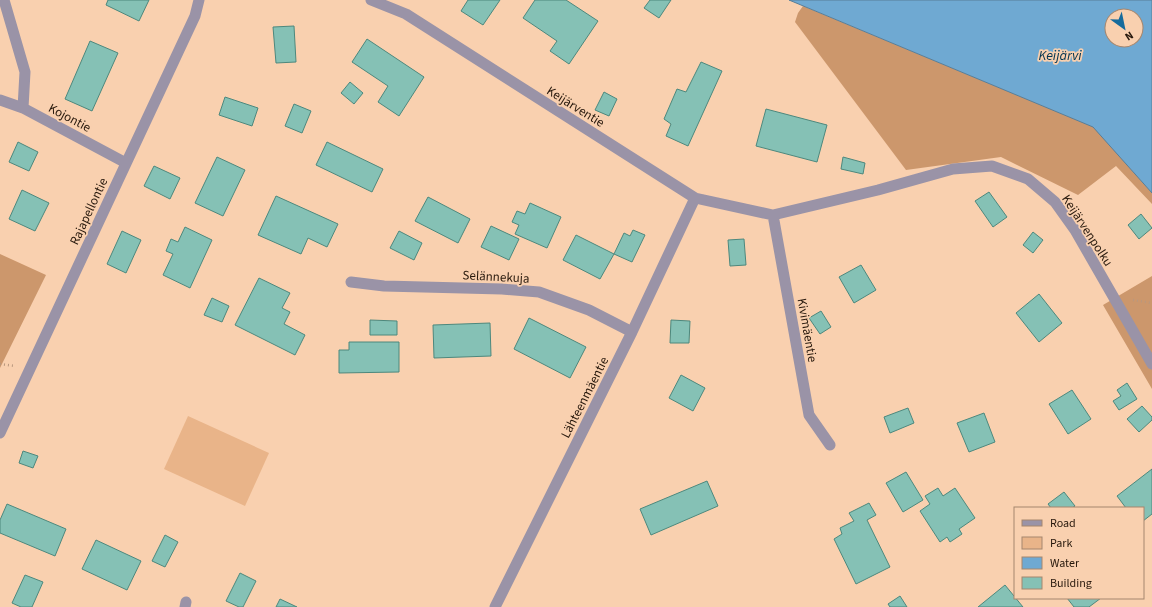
<svg xmlns="http://www.w3.org/2000/svg" width="1152" height="607" viewBox="0 0 1152 607" font-family="'Source Sans 3',sans-serif">
  <style>
    .green { fill: #e9b489 }
    .forest { fill: #cc976c }
    .water { fill: #6fa9d2; stroke: #597e97; fill-rule: evenodd }
    .building { fill: #85c1b5; stroke: #4d887d }
    .lines { fill: none; stroke-linecap: round; stroke-linejoin: round }
    .path { stroke: #ba987e; stroke-width: 2.5; stroke-dasharray: 1 3; stroke-linecap: butt }
    .minor { stroke: #9a93a7; stroke-width: 11 }
    .labels { text-anchor: middle; stroke-width: 3.5; stroke-linejoin: round; paint-order: stroke }
    .street-label { font-size: 13px; fill: #27180c; stroke: #f9d0af }
    .water-label { font-size: 14px; font-style: italic; fill: #033450; stroke: #f9d0af }
  </style>
  <rect width="100%" height="100%" fill="#f9d0af"/>
  <path class="green" d="M188 416 269 453 245 506 164 469Z"/>
  <path class="forest" d="M803 6 1094 127 1152 193V204L1116 166 1078 195 1001 157 906 170 795 22 798 13Z
    M0 254 46 275 0 368Z
    M1152 276V389L1103 305Z"/>
  <path class="water" d="M789 0H1152V193L1093 127ZM1112 16H1136V40H1112Z"/>
  <path class="building" d="M108 0H149L139 21 106 5Z
    M468 0H500L483 25 461 11Z
    M535 0H566L598 21 569 64 550 51 557 41 523 18Z
    M650 0H671L659 18 644 8Z
    M294 26 296 62 276 63 273 27Z
    M367 39 424 77 399 116 378 102 388 86 352 62Z
    M90 41 118 53 92 111 65 99Z
    M701 62 722 71 688 146 666 136 671 124 664 119 677 89 686 92Z
    M350 82 363 93 354 104 341 93Z
    M604 92 617 99 609 116 595 110Z
    M225 97 258 108 252 126 219 115Z
    M294 104 311 111 302 133 285 126Z
    M766 109 827 125 817 162 756 146Z
    M18 142 38 152 29 171 9 162Z
    M327 142 383 169 372 192 316 165Z
    M217 157 245 170 223 216 195 203Z
    M843 157 865 163 863 174 841 169Z
    M154 166 180 178 170 199 144 186Z
    M22 190 49 203 35 231 9 219Z
    M989 192 1007 217 993 227 975 201Z
    M276 196 338 224 327 247 308 238 301 254 258 235Z
    M428 197 470 219 458 243 415 221Z
    M530 203 561 217 547 248 515 234 519 225 512 222 517 211 525 214Z
    M1141 214 1152 228 1139 239 1128 225Z
    M491 226 519 239 509 260 481 247Z
    M185 227 212 240 190 288 163 275 173 254 166 251 171 239 178 242Z
    M633 230 645 235 632 262 614 254 624 233 630 236Z
    M122 231 141 240 126 273 107 264Z
    M399 231 422 243 414 260 390 248Z
    M1033 232 1043 240 1033 253 1023 245Z
    M576 235 614 254 600 279 563 260Z
    M744 239 746 265 730 266 728 240Z
    M861 265 876 290 854 303 839 277Z
    M259 278 290 293 282 308 290 312 284 324 305 335 295 355 235 325Z
    M1039 294 1062 323 1039 342 1016 313Z
    M212 298 229 306 222 322 204 315Z
    M821 311 831 327 820 334 809 318Z
    M529 318 586 347 570 378 514 349Z
    M370 320 397 321V335H370Z
    M671 320 690 321 689 343H670Z
    M490 323 491 356 434 358 433 325Z
    M349 342H399V372L339 373V350H349Z
    M681 375 705 388 693 411 669 398Z
    M1127 383 1137 399 1119 410 1113 401 1121 396 1117 390Z
    M1072 390 1091 419 1068 434 1049 404Z
    M1142 406 1152 417V420L1139 432 1127 419Z
    M908 408 914 423 890 433 884 417Z
    M984 413 995 442 969 452 957 423Z
    M23 451 38 456 33 468 19 463Z
    M1152 469V514L1143 521V508H1126L1117 496Z
    M906 472 923 500 903 512 886 483Z
    M707 481 718 506 651 535 640 509Z
    M938 488 943 496 955 488 975 518 959 529 962 534 950 542 947 537 940 542 920 511 930 504 925 496Z
    M1064 492 1075 506 1072 508H1051L1048 504Z
    M869 503 876 515 867 520 890 567 856 584 834 539 842 534 840 528 854 521 849 513Z
    M7 504 66 529 55 556 0 533V520Z
    M165 535 178 542 165 567 152 561Z
    M96 540 141 561 127 590 82 569Z
    M240 573 256 581 243 607H239L226 601Z
    M25 575 43 582 32 607H21L12 603Z
    M1005 585 1023 607H978Z
    M900 596 907 607H890L888 604Z
    M1067 598H1101L1089 607H1074Z
    M280 599 297 607H276Z"/>
  <g class="lines">
    <path class="path" d="M1133 300 1152 303
      M0 364 15 366"/>
    <path class="minor" d="M4 0 25 72 23 108
      M371 0 406 14 695 198 773 215 878 190 953 169 992 166 1028 179 1055 202 1075 230 1152 364
      M0 100 23 108 126 163
      M773 215 809 415 830 445
      M351 282 384 286 502 289 539 292 589 310 632 332
      M0 433 195 16 199 0
      M185 607 186 602
      M495 607 632 332 695 198"/>
  </g>
  <g class="labels">
    <g class="street-label">
      <text transform="translate(576 106) rotate(32)" y="5">Keijärventie</text>
      <text transform="translate(70 117) rotate(28)" y="5">Kojontie</text>
      <text transform="translate(88 211) rotate(-65)" y="5">Rajapellontie</text>
      <text transform="translate(1088 230) rotate(57)" y="5">Keijärvenpolku</text>
      <text transform="translate(496 276) rotate(3)" y="5">Selännekuja</text>
      <text transform="translate(808 330) rotate(80)" y="5">Kivimäentie</text>
      <text transform="translate(584 397) rotate(-63)" y="5">Lähteenmäentie</text>
    </g>
    <g class="water-label">
      <text x="1060" y="60">Keijärvi</text>
    </g>
  </g>
  <rect x="1014" y="507" width="130" height="92" fill="#f9d0af" stroke="#a5866e"/>
  <rect x="1022" y="520" width="20" height="6" fill="#9a93a7" stroke="#a5866e"/>
  <text x="1050" y="527" font-size="12" fill="#27180c">Road</text>
  <rect x="1022" y="537" width="20" height="12" fill="#e9b489" stroke="#a5866e"/>
  <text x="1050" y="547" font-size="12" fill="#27180c">Park</text>
  <rect x="1022" y="557" width="20" height="12" fill="#6fa9d2" stroke="#a5866e"/>
  <text x="1050" y="567" font-size="12" fill="#27180c">Water</text>
  <rect x="1022" y="577" width="20" height="12" fill="#85c1b5" stroke="#a5866e"/>
  <text x="1050" y="587" font-size="12" fill="#27180c">Building</text>
  <g transform="translate(1124 28) rotate(147)"><circle r="19" fill="#f9d0af" stroke="#a5866e"/>
  <path d="M0-3L7 15L0 10L-7 15Z" fill="#176b9c"/>
  <text y="-6" font-size="11" font-weight="bold" text-anchor="middle" fill="#27180c">N</text>
  </g>
</svg>
